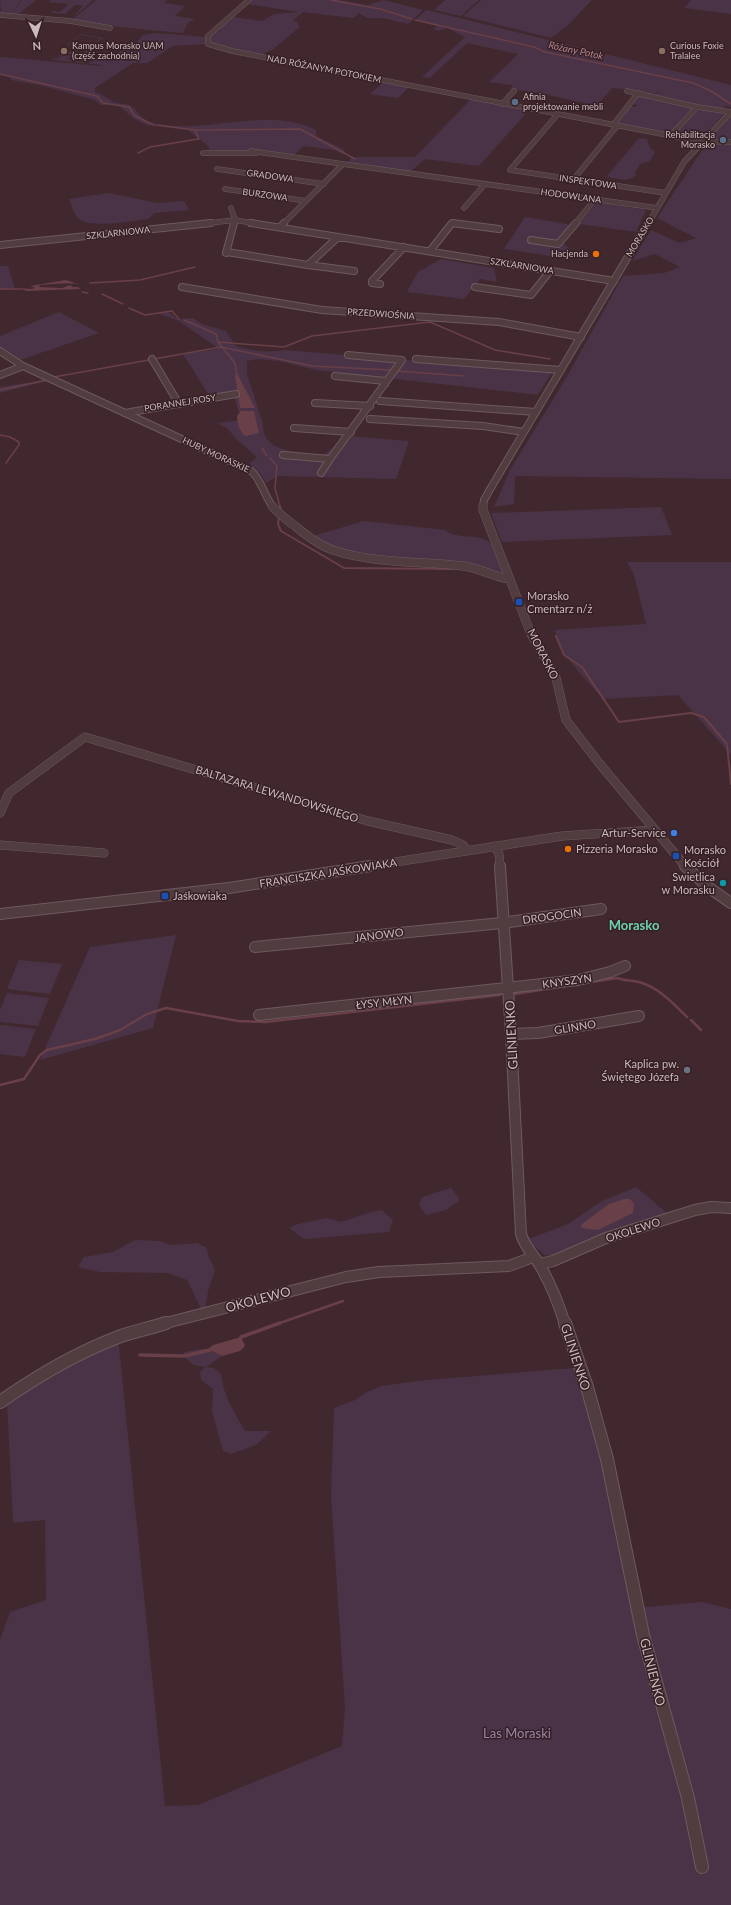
<svg xmlns="http://www.w3.org/2000/svg" width="731" height="1905" viewBox="0 0 731 1905" font-family="Lato,sans-serif">
  <style>
    .green { fill: #4a3346; fill-rule: evenodd }
    .water { fill: #693f48 }
    .lines { fill: none; stroke-linecap: round; stroke-linejoin: round }
    .stream-far3 { stroke: #693f48; stroke-width: 1.5 }
    .stream-far2 { stroke: #693f48; stroke-width: 2 }
    .stream-far1 { stroke: #693f48; stroke-width: 2.5 }
    .stream { stroke: #693f48; stroke-width: 3.5 }
    .minor-far4-casing { stroke: #6e5a5e; stroke-width: 5.5 }
    .minor-far3-casing { stroke: #6e5a5e; stroke-width: 8 }
    .minor-far2-casing { stroke: #6e5a5e; stroke-width: 9 }
    .minor-far1-casing { stroke: #6e5a5e; stroke-width: 12 }
    .minor-casing { stroke: #6e5a5e; stroke-width: 14 }
    .minor-far4 { stroke: #513c40; stroke-width: 4.5 }
    .minor-far3 { stroke: #513c40; stroke-width: 6 }
    .minor-far2 { stroke: #513c40; stroke-width: 8 }
    .minor-far1 { stroke: #513c40; stroke-width: 10 }
    .minor { stroke: #513c40; stroke-width: 12 }
    .education-dot { fill: #8d6e63; stroke: #362025; stroke-width: 1.5 }
    .service-dot { fill: #5c6f8a; stroke: #362025; stroke-width: 1.5 }
    .food-dot { fill: #e8710a; stroke: #362025; stroke-width: 1.5 }
    .transit-dot { fill: #1a4fb4; stroke: #362025; stroke-width: 1.5 }
    .shop-dot { fill: #3f7fe0; stroke: #362025; stroke-width: 1.5 }
    .culture-dot { fill: #0f9aa8; stroke: #362025; stroke-width: 1.5 }
    .worship-dot { fill: #6b7280; stroke: #362025; stroke-width: 1.5 }
    .labels { text-anchor: middle; stroke-width: 3; stroke-linejoin: round; paint-order: stroke }
    .far-poi-label { font-size: 9px; fill: #cbb9bc; stroke: #362025; text-anchor: start }
    .far-street-label { font-size: 9px; fill: #cbb9bc; stroke: #362025 }
    .far-water-label { font-size: 10px; font-style: italic; fill: #b1828d; stroke: #362025 }
    .poi-label { font-size: 11px; fill: #cbb9bc; stroke: #362025; text-anchor: start }
    .street-label { font-size: 11px; fill: #cbb9bc; stroke: #362025 }
    .quarter-label { font-size: 13px; font-weight: bold; fill: #6dd2ac; stroke: #362025 }
    .near-street-label { font-size: 13px; fill: #cbb9bc; stroke: #362025 }
    .near-park-label { font-size: 13px; fill: #9686aa; stroke: #362025 }
  </style>
  <rect width="100%" height="100%" fill="#41282e"/>
  <path class="green" d="M0 0H21L11 14 22 0H36L20 13 17 14 21 15 1 14Z
    M51 0H93L73 18 83 5H75L65 14 51 13 53 11 60 12 72 1 68 4 48 2Z
    M96 0H167L164 3 185 6 175 16 195 19 189 22 184 29H186L182 33 108 26 72 20Z
    M251 0H338L368 5 384 0 423 10 408 24 383 18H368L360 14 359 11V14L353 18 303 12 293 20 297 22 300 27 272 50 260 55 209 43 210 37 216 32 221 30 219 29 233 17 262 21 274 14 299 12 247 4Z
    M389 0 434 10 445 0H479L461 16Z
    M481 0H592L567 26 551 38 463 16Z
    M691 0H731V14L684 8Z
    M427 10 731 85V107L725 106 722 110 653 96 663 89 652 95 632 90 612 88 597 106 544 94 510 89 513 85 489 82 518 54 467 43 430 78 422 77 465 37 447 28 439 31 433 29 437 26 415 20Z
    M157 33 205 37V44L173 46 147 63H133L95 88V92C103 94 107 99 114 102 118 104 124 103 129 105 135 107 137 113 142 117 147 122 155 124 162 125 209 132 273 107 316 130V136L343 149 346 153 342 154 335 150 303 146 293 156 210 150 208 146 188 130 147 125 133 118 118 105H101L95 100 44 86 11 80V78L0 75V57L102 66 103 65 54 60 51 59 59 58 61 56 57 55 78 56 80 57 72 58 74 57 72 56 67 59 88 63 104 54 108 55 104 57 106 58 136 44 137 43 133 41 137 42 143 35Z
    M80 34 104 38 99 42 102 40 100 39 96 43 98 44 84 55 58 53ZM80 35 100 38 83 53 61 51Z
    M384 82 409 87 398 98 370 94Z
    M639 95 694 107 669 135 617 123 630 106 636 107 638 105 633 104Z
    M471 99 529 110 479 166 425 159 410 172 346 163 353 157H415Z
    M703 109 724 114 701 139 673 136 696 111Z
    M731 116V141H708Z
    M639 138 647 139 650 148 655 152 650 161 640 164 635 173 636 175C630 182 616 180 607 176Z
    M707 143H731V479L515 476 514 504 494 507 510 470 565 380 623 276 664 273 680 267 655 254 632 261 651 230 679 243 696 238 657 218Z
    M109 193 157 203 184 201 189 210 154 213 148 219C133 221 93 228 80 220 74 216 72 206 69 199Z
    M597 202 646 210 636 232 579 224Z
    M525 217 572 225 564 244 569 248 564 258 504 249Z
    M441 259 494 268 497 282 480 279 464 299 407 292 418 272Z
    M0 266H8L15 289 0 290Z
    M59 312 99 333 20 360 0 348V336Z
    M169 312 177 319 193 318 202 324 226 331 236 346C253 351 267 353 284 350L552 372 538 395 316 370 279 361 257 359 247 361V374L263 424C261 454 301 452 323 455L349 436 409 441 396 479 278 476 266 483 261 474 249 464 257 457 235 438 228 429 217 423 241 420 234 396 210 397 183 354 219 349 179 321 157 313Z
    M44 380 47 381 0 393V387Z
    M661 507 672 535 502 542 491 513Z
    M364 521 445 530C457 541 483 531 493 546 499 555 501 566 505 575H499L486 568 436 560 359 555 337 549 313 536Z
    M627 562H731V755L678 695 603 699C588 681 558 654 555 630L646 624 634 575Z
    M176 935 153 1028 40 1060 90 947Z
    M19 960 62 964 50 994 7 989Z
    M7 993 49 998 38 1026 0 1022V1010Z
    M0 1025 36 1029 25 1057 0 1054Z
    M636 1187 668 1214 604 1234 549 1256 545 1255 526 1240 568 1224 602 1201Z
    M451 1188 460 1200 446 1210 426 1215 419 1205 422 1197Z
    M382 1210 393 1220 389 1232 304 1239 289 1228 298 1224 327 1218 341 1222 371 1212Z
    M135 1240 160 1241 171 1245 197 1243 207 1248 208 1256 215 1270 208 1291 205 1311H202L187 1280 168 1273 100 1272 78 1267 84 1257 113 1252Z
    M118 1337 165 1806 198 1805 342 1746 345 1707 331 1496 334 1408 355 1400 367 1392 382 1386 417 1381 574 1368 567 1345 598 1442 635 1608 702 1602 731 1609V1905H0V1640L10 1612 46 1600 45 1520 13 1523 7 1402 61 1368Z
    M201 1349H208L222 1356 206 1367 214 1368 221 1374C223 1395 234 1412 245 1431H271L256 1445 231 1454 223 1451 212 1411 213 1389 201 1380 200 1372 205 1367 194 1365 184 1357V1352Z"/>
  <path class="water" d="M66 280 78 284C65 283 54 284 40 285L39 287 62 288 70 285 73 287H78L81 289 27 291 17 288 33 289 34 287 30 286Z
    M235 375H238L255 408H240Z
    M241 411H254L259 433 245 436C239 430 237 423 237 416Z
    M624 1199H630L634 1204 633 1213 598 1230 581 1228 582 1224 609 1204Z
    M241 1337 245 1346 240 1351 222 1356 208 1349 213 1345Z"/>
  <g class="lines">
    <path class="stream-far3" d="M331 0 380 9 412 19
      M415 20 534 47 545 52 693 83 711 91 731 104
      M0 74 97 96 103 103 129 107 135 116 154 125
      M157 125 195 130 300 129 355 159
      M195 130 199 139
      M138 153 150 147 198 139
      M90 283 140 280 195 267
      M0 289H20
      M82 292 88 293
      M102 294 123 304
      M129 308 145 315 172 311 179 319
      M184 320 216 334 218 342 235 363 237 378
      M218 342 284 347 312 336 430 322 495 350 550 359
      M221 347 312 366 391 370
      M397 371 464 376
      M54 377 221 347
      M0 390 47 380
      M0 435 10 437 19 442V445L6 463
      M262 448 267 456
      M270 458 277 466 275 488 280 507"/>
    <path class="stream-far2" d="M280 506 281 511
      M279 517 278 524 281 531 344 568 453 569
      M556 636 564 655 582 667 619 722 691 713 704 717 727 744 731 784"/>
    <path class="stream-far1" d="M515 994 617 978C625 981 631 980 639 982 658 987 673 1003 687 1017
      M691 1020 701 1030
      M0 1085 24 1079 40 1055 47 1050 95 1039 120 1030 147 1014 166 1008 238 1021 265 1022 500 995
      M277 1324 343 1301"/>
    <path class="stream" d="M241 1337 280 1323
      M140 1355 184 1356 210 1350"/>
    <defs>
      <path id="minor-far4" d="M249 0 208 36V44L232 51 698 141 731 142
        M0 15 70 21 110 28
        M627 91 697 107 731 112
        M502 104 514 91
        M613 125 638 93
        M670 136 697 107
        M251 151 343 164
        M203 153H257
        M217 169 324 184
        M510 170 666 193
        M510 170 557 115
        M573 180 617 126
        M225 189 306 201
        M231 208 235 220 234 224
        M464 208 485 184
        M201 224 235 220 257 224
        M283 224 343 164 657 208
        M452 224H456
        M575 224 595 199
        M648 224 684 162 731 112"/>
      <path id="minor-far3" d="M251 223 614 281
        M280 227 284 223
        M338 237 308 265 354 271
        M531 240 558 244 576 223
        M0 245 211 223
        M430 251 452 223 499 229
        M227 252 308 265
        M226 253 234 223
        M380 284 372 283V281L404 247
        M182 287 322 310 499 322 581 337
        M475 287 531 295 550 271
        M0 351 23 366 251 471C262 480 264 496 273 507
        M152 359 179 404
        M416 359 561 370
        M0 375 23 366
        M335 376 385 381V384
        M380 401 536 412
        M315 403 370 406
        M125 413 236 394
        M370 419 483 426 524 432
        M294 428 351 432
        M283 455 330 459 402 360 348 355
        M321 473 330 459
        M483 507 484 500 489 491 648 223"/>
      <path id="minor-far2" d="M272 506C279 514 287 520 295 526 307 536 321 547 336 551 377 564 421 561 463 566 480 568 494 577 510 579
        M483 506V510L531 634 556 678 566 720 599 763 686 867
        M0 813 9 793 85 737 368 821 452 840 463 845 467 850
        M0 845 104 853
        M495 846 499 854 500 867
        M363 867 562 836 655 830"/>
      <path id="minor-far1" d="M500 866 511 1034 521 1234C525 1248 535 1256 542 1269 552 1287 559 1305 565 1324
        M685 866 708 887 731 903
        M0 914 229 888 370 866
        M255 947 502 923 601 909
        M259 1015 578 980 610 972 625 966
        M511 1034 538 1033 639 1016
        M539 1264 553 1261 606 1238 695 1210 711 1207 731 1208
        M162 1324 346 1277 379 1272 509 1266 533 1257"/>
      <path id="minor" d="M565 1323 587 1387 607 1459 643 1635 688 1798 702 1867
        M0 1402C37 1376 78 1352 121 1336 135 1331 151 1328 166 1323"/>
    </defs>
    <use href="#minor-far4" class="minor-far4-casing"/>
    <use href="#minor-far3" class="minor-far3-casing"/>
    <use href="#minor-far2" class="minor-far2-casing"/>
    <use href="#minor-far1" class="minor-far1-casing"/>
    <use href="#minor" class="minor-casing"/>
    <use href="#minor-far4" class="minor-far4"/>
    <use href="#minor-far3" class="minor-far3"/>
    <use href="#minor-far2" class="minor-far2"/>
    <use href="#minor-far1" class="minor-far1"/>
    <use href="#minor" class="minor"/>
  </g>
  <g class="education-dot">
    <circle cx="64" cy="51" r="4"/>
    <circle cx="662" cy="51" r="4"/>
  </g>
  <g class="service-dot">
    <circle cx="515" cy="102" r="4"/>
    <circle cx="723" cy="140" r="4"/>
  </g>
  <g class="food-dot">
    <circle cx="596" cy="254" r="4"/>
    <circle cx="568" cy="849" r="4"/>
  </g>
  <g class="transit-dot">
    <rect x="515" y="598" width="8" height="8" rx="2"/>
    <rect x="672" y="852" width="8" height="8" rx="2"/>
    <rect x="161" y="892" width="8" height="8" rx="2"/>
  </g>
  <circle class="shop-dot" cx="674" cy="833" r="4"/>
  <circle class="culture-dot" cx="723" cy="883" r="4"/>
  <circle class="worship-dot" cx="687" cy="1070" r="4"/>
  <g class="labels">
    <g class="far-poi-label">
      <text x="72" y="49">Kampus Morasko UAM<tspan x="72" dy="10">(część zachodnia)</tspan></text>
      <text x="670" y="49">Curious Foxie<tspan x="670" dy="10">Tralalee</tspan></text>
      <text x="523" y="100">Afinia<tspan x="523" dy="10">projektowanie mebli</tspan></text>
      <text x="715" y="138" text-anchor="end">Rehabilitacja<tspan x="715" dy="10">Morasko</tspan></text>
      <text x="588" y="257" text-anchor="end">Hacjenda</text>
    </g>
    <g class="far-street-label">
      <text transform="translate(324 69) rotate(11)" y="3">NAD RÓŻANYM POTOKIEM</text>
      <text transform="translate(270 176) rotate(8)" y="3">GRADOWA</text>
      <text transform="translate(588 182) rotate(8)" y="3">INSPEKTOWA</text>
      <text transform="translate(265 195) rotate(8)" y="3">BURZOWA</text>
      <text transform="translate(571 196) rotate(8)" y="3">HODOWLANA</text>
      <text transform="translate(118 233) rotate(-6)" y="3">SZKLARNIOWA</text>
      <text transform="translate(640 237) rotate(-59)" y="3">MORASKO</text>
      <text transform="translate(522 266) rotate(9)" y="3">SZKLARNIOWA</text>
      <text transform="translate(381 314) rotate(4)" y="3">PRZEDWIOŚNIA</text>
      <text transform="translate(180 403) rotate(-9)" y="3">PORANNEJ ROSY</text>
      <text transform="translate(216 455) rotate(25)" y="3">HUBY MORASKIE</text>
    </g>
    <g class="far-water-label">
      <text transform="translate(576 50) rotate(12)" y="4">Różany Potok</text>
    </g>
    <g class="poi-label">
      <text x="527" y="600">Morasko<tspan x="527" dy="13">Cmentarz n/ż</tspan></text>
      <text x="666" y="837" text-anchor="end">Artur-Service</text>
      <text x="576" y="853">Pizzeria Morasko</text>
      <text x="684" y="854">Morasko<tspan x="684" dy="13">Kościół</tspan></text>
      <text x="715" y="881" text-anchor="end">Swietlica<tspan x="715" dy="13">w Morasku</tspan></text>
      <text x="173" y="900">Jaśkowiaka</text>
      <text x="679" y="1068" text-anchor="end">Kaplica pw.<tspan x="679" dy="13">Świętego Józefa</tspan></text>
    </g>
    <g class="street-label">
      <text transform="translate(543 654) rotate(63)" y="4">MORASKO</text>
      <text transform="translate(277 794) rotate(17)" y="4">BALTAZARA LEWANDOWSKIEGO</text>
      <text transform="translate(328 873) rotate(-9)" y="4">FRANCISZKA JAŚKOWIAKA</text>
      <text transform="translate(552 916) rotate(-8)" y="4">DROGOCIN</text>
      <text transform="translate(379 935) rotate(-7)" y="4">JANOWO</text>
      <text transform="translate(567 981) rotate(-8)" y="4">KNYSZYN</text>
      <text transform="translate(384 1002) rotate(-6)" y="4">ŁYSY MŁYN</text>
      <text transform="translate(575 1027) rotate(-9)" y="4">GLINNO</text>
      <text transform="translate(633 1230) rotate(-18)" y="4">OKOLEWO</text>
    </g>
    <g class="quarter-label">
      <text x="634" y="930">Morasko</text>
    </g>
    <g class="near-street-label">
      <text transform="translate(511 1035) rotate(-93)" y="5">GLINIENKO</text>
      <text transform="translate(258 1299) rotate(-15)" y="5">OKOLEWO</text>
      <text transform="translate(576 1357) rotate(72)" y="5">GLINIENKO</text>
      <text transform="translate(653 1672) rotate(76)" y="5">GLINIENKO</text>
    </g>
    <g class="near-park-label">
      <text x="517" y="1738">Las Moraski</text>
    </g>
  </g>
  <g transform="translate(36 36) rotate(176)" stroke="#362025" stroke-width="3" paint-order="stroke">
  <path d="M0-3L7 15L0 10L-7 15Z" fill="#cbb9bc"/>
  <text y="-6" font-size="11" font-weight="bold" text-anchor="middle" fill="#cbb9bc">N</text>
  </g>
</svg>
